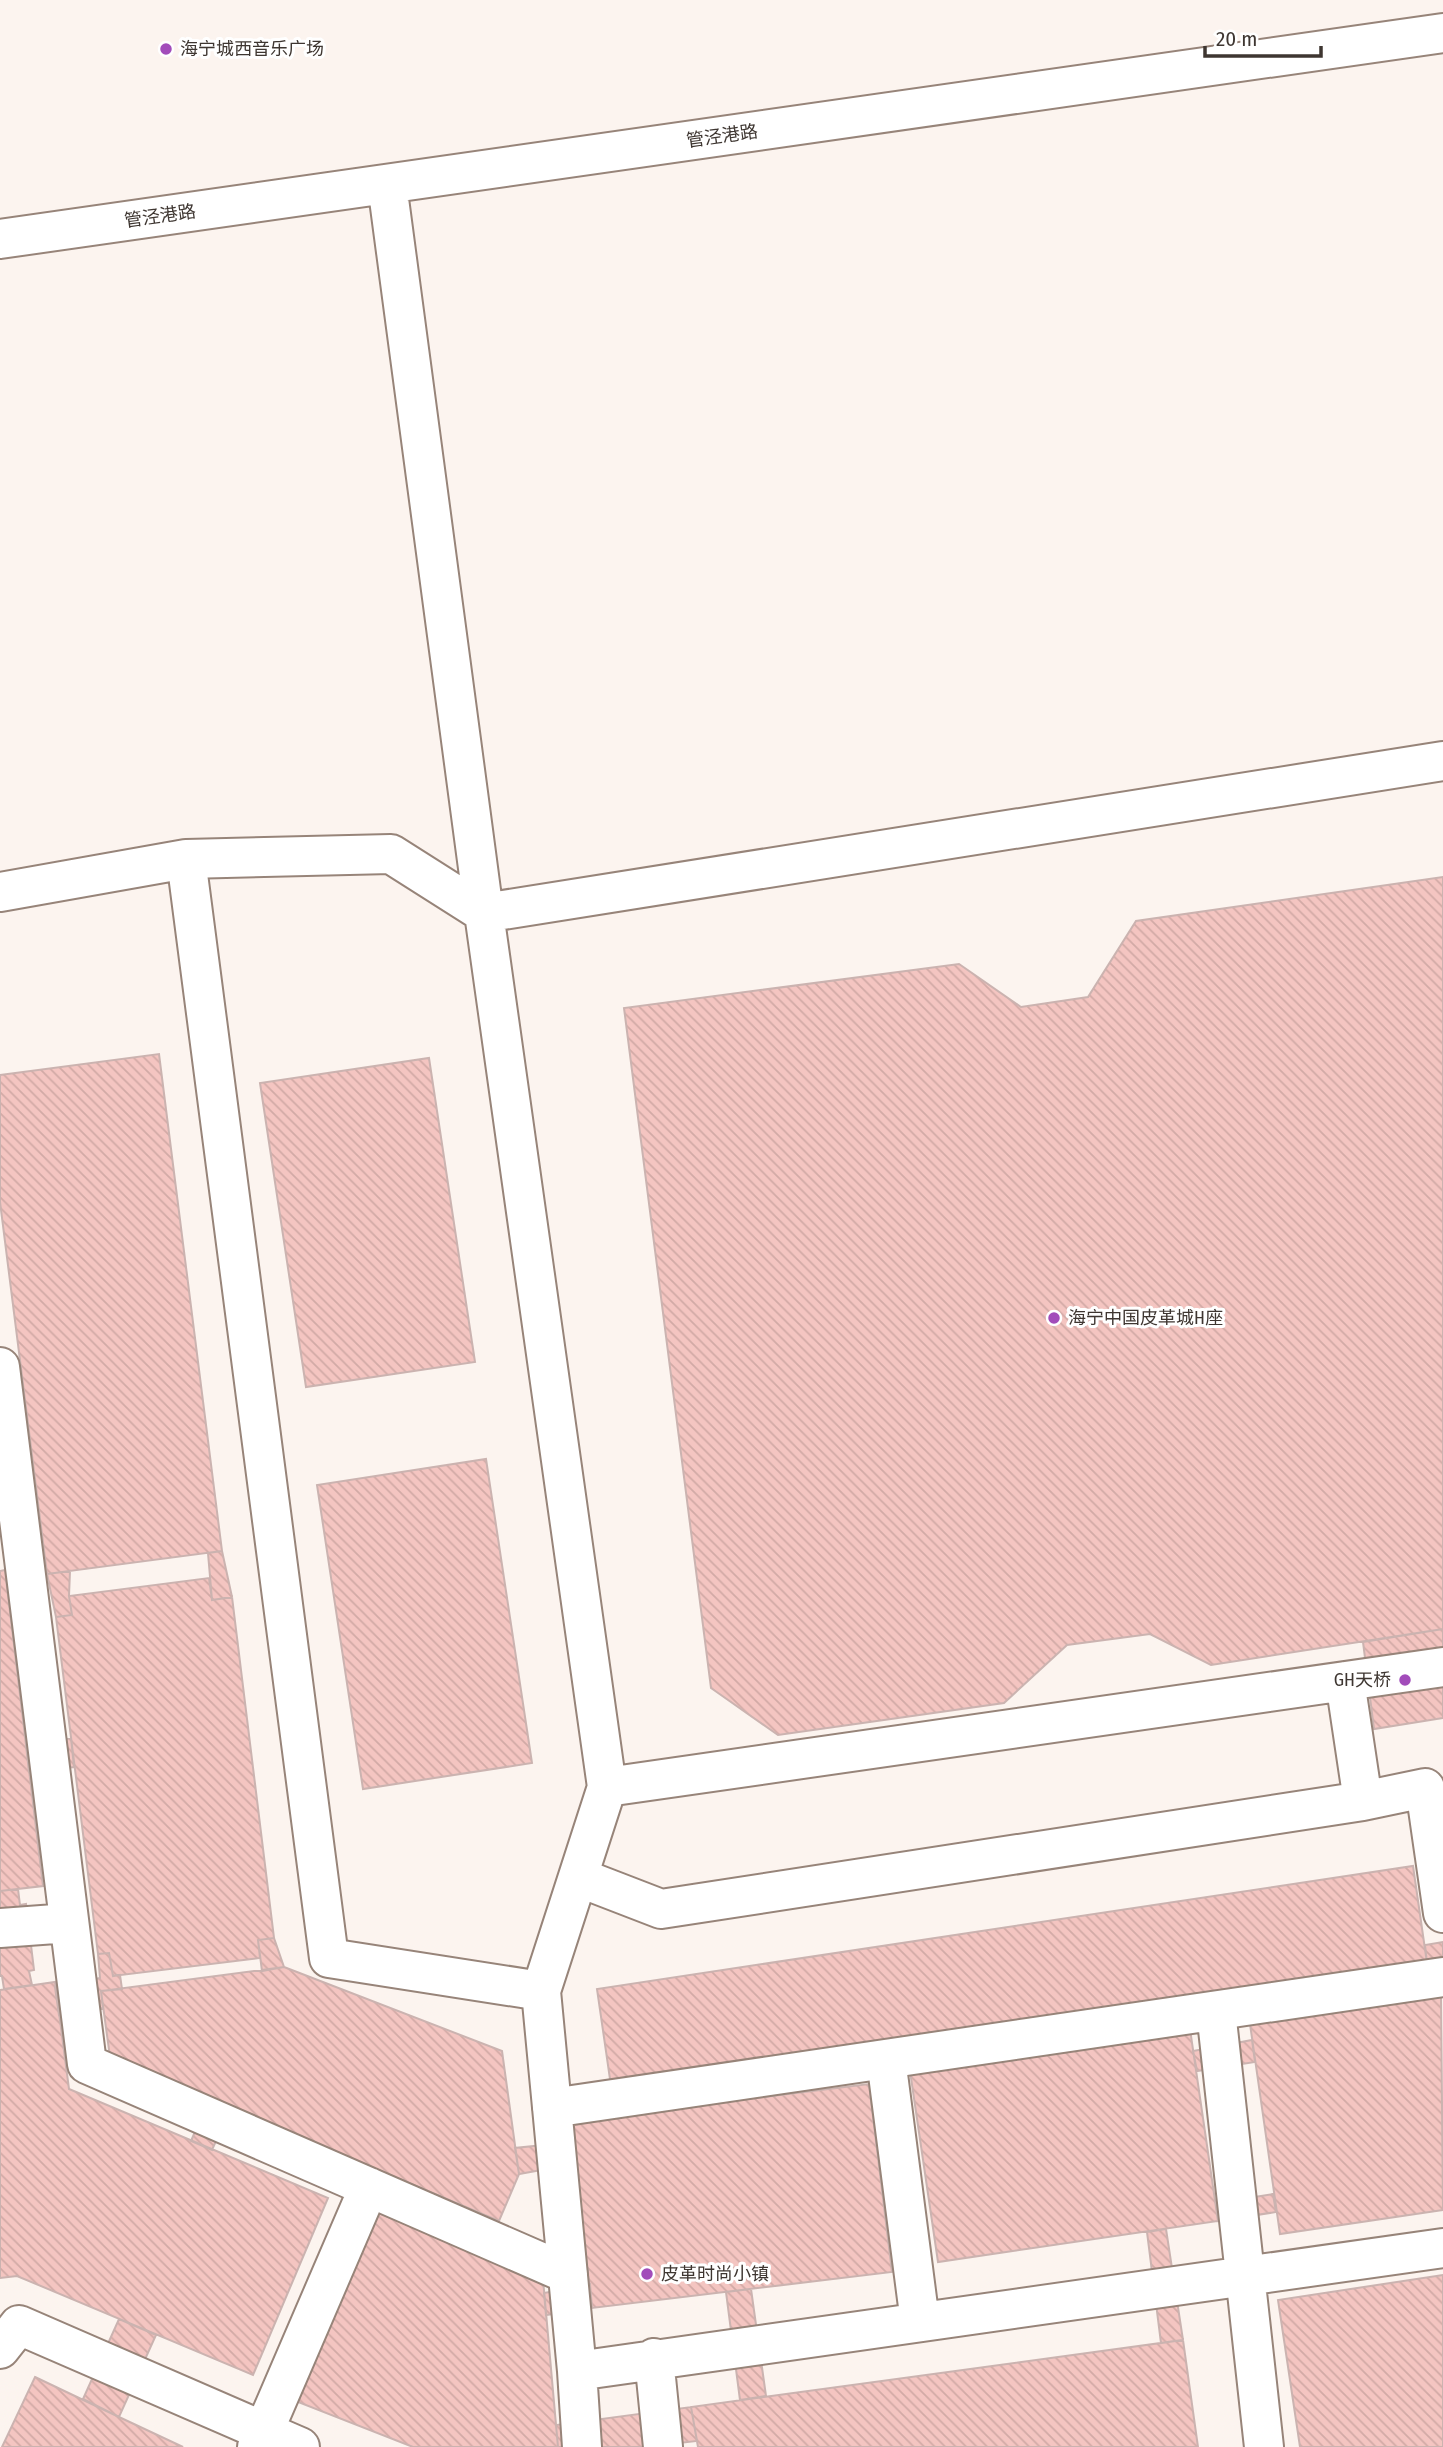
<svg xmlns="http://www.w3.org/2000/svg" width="1443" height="2447" viewBox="0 0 1443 2447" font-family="'Fira Sans Condensed','Noto Sans SC',sans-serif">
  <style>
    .building { fill: url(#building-back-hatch); stroke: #cbb3b0; stroke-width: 2 }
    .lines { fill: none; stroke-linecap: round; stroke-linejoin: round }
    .minor-casing { stroke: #978479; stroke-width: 42 }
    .minor { stroke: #fff; stroke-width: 38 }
    .poi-dot { fill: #a24cba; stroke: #fff; stroke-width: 2.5 }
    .labels { text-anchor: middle; stroke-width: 6; stroke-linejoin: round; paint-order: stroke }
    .poi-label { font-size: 18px; fill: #3e3631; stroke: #fff; text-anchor: start }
    .street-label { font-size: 18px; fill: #3e3631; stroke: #fff }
  </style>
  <defs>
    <pattern id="building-back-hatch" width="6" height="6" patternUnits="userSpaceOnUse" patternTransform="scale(1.75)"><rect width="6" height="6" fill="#f4c5c1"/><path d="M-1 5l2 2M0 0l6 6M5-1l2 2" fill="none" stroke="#d2aaa6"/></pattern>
  </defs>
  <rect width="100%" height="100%" fill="#fcf4ef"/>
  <path class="building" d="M1443 877V1629L1211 1665 1150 1634 1067 1645 1004 1703 778 1735 711 1688 624 1008 959 964 1021 1007 1088 997 1136 921Z
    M159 1054 222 1551 47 1574 0 1202V1075Z
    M429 1058 475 1362 306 1387 260 1083Z
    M486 1459 532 1763 363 1789 317 1485Z
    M222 1551 232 1597 212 1600 208 1553Z
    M5 1570 43 1886 0 1891V1571Z
    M70 1571 69 1596 72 1615 56 1617 47 1574Z
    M209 1578 212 1600 232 1597 274 1938 258 1940 260 1958 113 1976 109 1953 98 1954 56 1617 72 1615 69 1596Z
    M1443 1629V1718L1374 1729 1363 1642Z
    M71 1738 74 1767 29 1772 26 1745Z
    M1413 1866 1427 1963 611 2086 597 1989Z
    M18 1889 20 1905 26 1904 34 1970 29 1971 32 1985 4 1989 2 1976H0V1891Z
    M274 1938 284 1967 262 1971 258 1940Z
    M1443 1942V1960L1427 1963 1425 1945Z
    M109 1953 113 1976 120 1975 122 1989 101 1991 103 2008 59 2015 55 1987 100 1978 98 1954Z
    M284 1967 502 2051 519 2174 499 2221 110 2057 101 1991Z
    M55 1982 69 2089 328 2198 253 2375 17 2276 0 2278V1990Z
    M1441 1996 1443 2210 1280 2234 1250 2024Z
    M1190 2029 1218 2221 938 2262 910 2071Z
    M1252 2040 1255 2062 1197 2071 1193 2051Z
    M869 2084 892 2272 592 2308 570 2121Z
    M209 2099 231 2108 212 2150 191 2141Z
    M572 2142 575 2164 519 2174 515 2148Z
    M1273 2194 1276 2212 1218 2221 1216 2203Z
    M373 2211 543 2279 558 2447H413L298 2402Z
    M1166 2229 1183 2340 1161 2343 1147 2232Z
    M1443 2275V2447H1300L1278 2300Z
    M590 2284 592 2308 546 2315 544 2293Z
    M751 2289 766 2396 740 2400 726 2292Z
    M119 2319 156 2335 119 2417 83 2399Z
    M1183 2340 1198 2447H698L691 2407Z
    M35 2377 119 2417 183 2447H2Z
    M691 2407 697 2441 644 2447H558L556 2425Z"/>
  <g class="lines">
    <defs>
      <path id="minor" d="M387 184 484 913 607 1787 541 1991 577 2371 582 2447
        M0 239 1443 33
        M186 859 329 1958 541 1991
        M0 892 186 859 391 854 484 913 1443 761
        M0 1367 87 2064 568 2274
        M1345 1681 1363 1801
        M607 1787 1443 1667
        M578 1877 661 1909 1363 1801 1425 1788 1443 1913
        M0 1928 69 1923
        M1216 2011 1264 2447
        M886 2059 920 2322
        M552 2108 1443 1977
        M0 2349 19 2325 300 2447
        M654 2358 663 2447
        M577 2371 1443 2248
        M257 2447 369 2187"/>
    </defs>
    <use href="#minor" class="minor-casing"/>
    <use href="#minor" class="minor"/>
  </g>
  <g class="poi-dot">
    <circle cx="166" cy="49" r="7"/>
    <circle cx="1054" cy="1318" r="7"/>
    <circle cx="1405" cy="1680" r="7"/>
    <circle cx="647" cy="2274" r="7"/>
  </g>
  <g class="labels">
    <g class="poi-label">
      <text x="180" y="55">海宁城西音乐广场</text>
      <text x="1068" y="1324">海宁中国皮革城H座</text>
      <text x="1391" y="1686" text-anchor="end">GH天桥</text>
      <text x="661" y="2280">皮革时尚小镇</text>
    </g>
    <g class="street-label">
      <text transform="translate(722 136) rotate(-8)" y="6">管泾港路</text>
      <text transform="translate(160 216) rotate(-8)" y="6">管泾港路</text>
    </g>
  </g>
  <path d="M1205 46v10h116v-10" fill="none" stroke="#3e3631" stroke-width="3.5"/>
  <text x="1216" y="46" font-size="21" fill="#3e3631" stroke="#ffffff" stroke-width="5" paint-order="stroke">20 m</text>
</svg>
